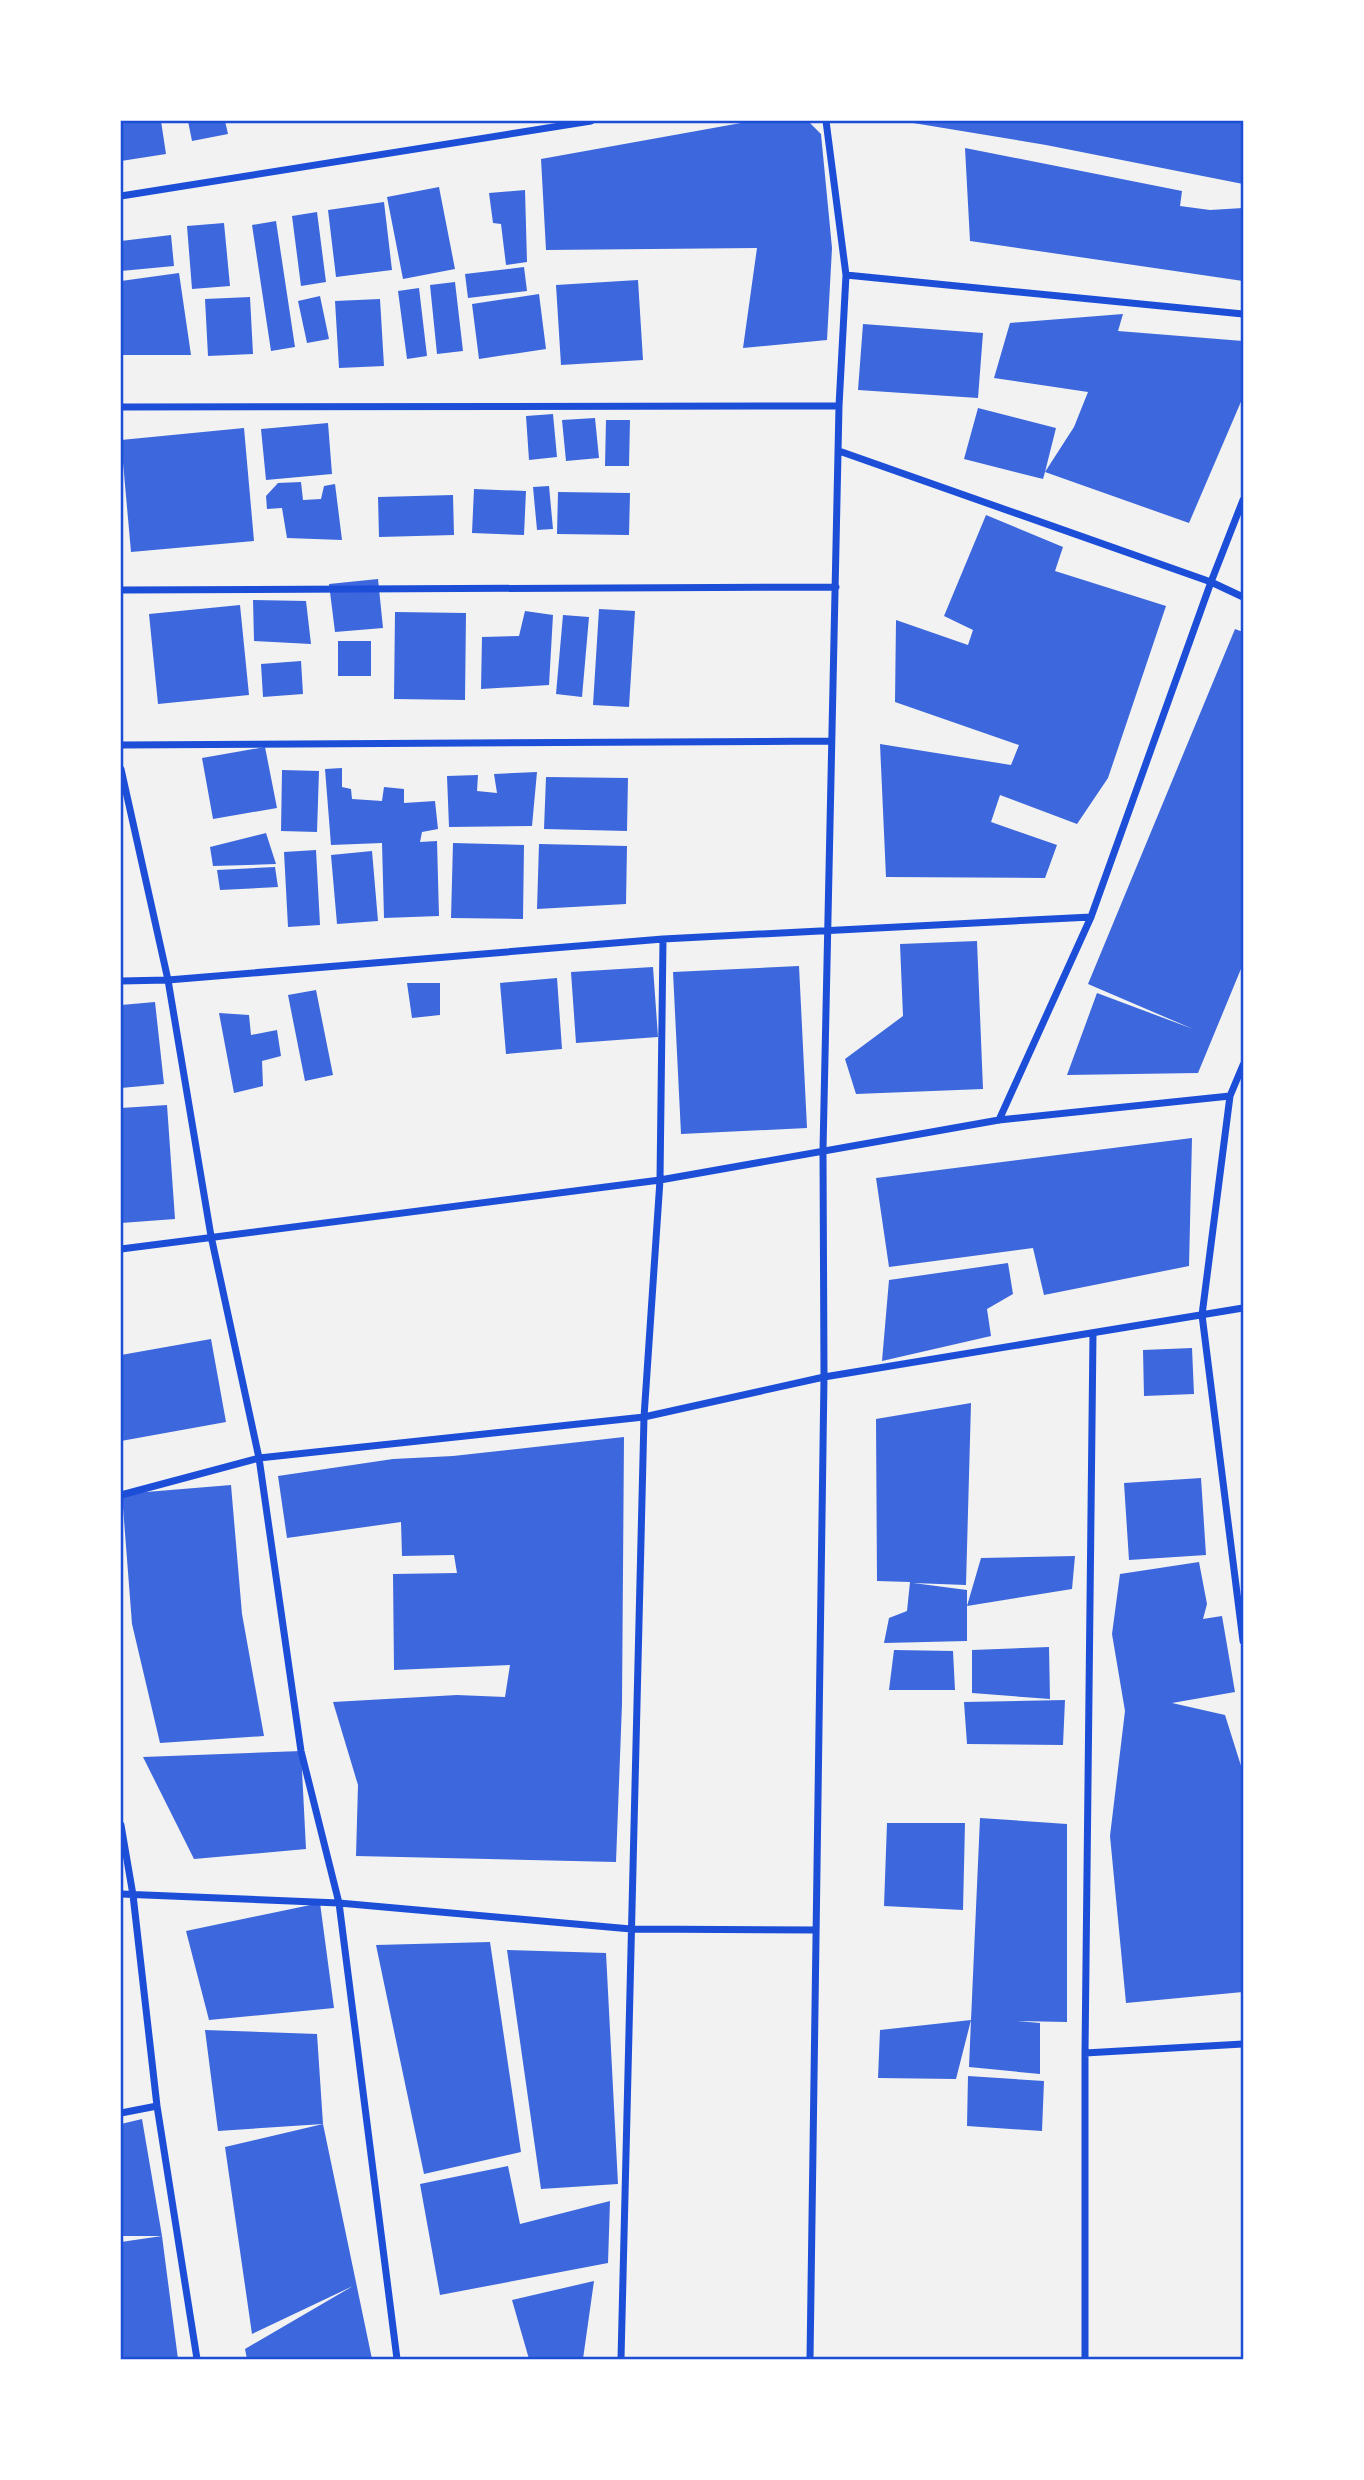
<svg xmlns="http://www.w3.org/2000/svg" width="1364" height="2480" viewBox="0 0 1364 2480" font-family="Commissioner,sans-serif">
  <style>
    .building { fill: #3d67dc }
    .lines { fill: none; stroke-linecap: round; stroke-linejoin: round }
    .minor { stroke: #1d4ed8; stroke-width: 7 }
    .neatline { fill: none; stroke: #1d4ed8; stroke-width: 2.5 }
  </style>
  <rect width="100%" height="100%" fill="#f2f2f2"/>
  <path class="building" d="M121 121H161L166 154 121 161Z
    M188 121H225L228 134 192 141Z
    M752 121H808L821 134 832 248 827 340 743 348 757 248 546 250 541 159Z
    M901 121H1243V184L1046 145Z
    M965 148 1182 191 1180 206 1210 210 1243 208V281L970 241Z
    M439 187 455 269 403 279 387 197Z
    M525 190 527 262 506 265 501 224 493 223 489 193Z
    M384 202 392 270 336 277 328 210Z
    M317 212 326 282 301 286 292 216Z
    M276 221 295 347 271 351 252 225Z
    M224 223 230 286 192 289 187 226Z
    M171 235 174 266 121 271V241Z
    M524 267 527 291 468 298 465 274Z
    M179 273 191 355H123L121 281Z
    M638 280 643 360 561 365 556 285Z
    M455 282 463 351 437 354 430 285Z
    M419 288 427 356 407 359 398 291Z
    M539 294 546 349 479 359 472 304Z
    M320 296 329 339 307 343 298 301Z
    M250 297 253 354 208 356 205 299Z
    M380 299 384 366 339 368 335 301Z
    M1123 314 1118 331 1243 341V397L1189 523 1045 472 1043 479 964 459 978 408 1056 428 1045 472 1074 427 1088 392 994 378 1010 323Z
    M863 324 983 333 978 398 858 390Z
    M553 414 557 457 529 460 526 416Z
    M595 418 599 458 566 461 562 420Z
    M606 420H630L629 466H605Z
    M328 423 332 474 266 480 261 429Z
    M244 428 254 541 131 552 121 440Z
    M301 482 303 500 321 499 324 486 335 484 342 540 287 538 282 508 267 509 266 496 278 483Z
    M549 486 553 529 537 530 533 487Z
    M474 489 526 491 524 535 472 533Z
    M558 492 630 493 629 535 557 534Z
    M453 495 454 535 379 537 378 497Z
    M986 515 1063 547 1055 571 1166 606 1108 778 1077 824 1000 795 991 822 1057 845 1045 878 886 877 880 744 1011 765 1019 745 895 702 896 620 968 645 973 630 944 616Z
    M378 579 383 628 335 632 329 584Z
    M253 600 306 601 311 644 254 641Z
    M240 605 249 695 158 704 149 614Z
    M599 609 635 611 629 707 593 705Z
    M525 611 553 615 549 685 481 689 482 637 519 636Z
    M395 612 466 613 465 700 394 699Z
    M563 615 589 617 582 697 556 694Z
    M1235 629 1243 632V964L1198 1073 1067 1075 1097 993 1193 1029 1088 984Z
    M338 641H371V676H338Z
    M301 661 303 694 263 697 261 664Z
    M265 747 277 808 213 819 202 758Z
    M342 768V787L351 789 352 799 382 801 384 787 404 789V803L435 801 438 829 422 832 420 842 437 841 439 916 384 918 382 843 331 845 325 769Z
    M282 770 319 771 317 832 281 831Z
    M537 772 532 826 449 827 447 776 478 775 477 791 497 793 494 774Z
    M546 777 628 778 627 831 544 829Z
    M266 833 276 864 213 866 210 847Z
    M453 843 524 845 523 919 451 918Z
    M539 844 627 846 626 904 537 909Z
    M316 850 320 925 288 927 284 852Z
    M372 851 378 921 337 924 331 855Z
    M275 867 278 887 220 890 217 870Z
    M977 941 983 1089 856 1094 845 1059 903 1016 900 944Z
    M799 966 807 1128 681 1134 673 972Z
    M653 967 658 1037 576 1043 571 972Z
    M557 978 562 1049 506 1054 500 983Z
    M407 983H440V1015L412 1018Z
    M316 990 333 1075 305 1081 288 995Z
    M155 1002 164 1084 121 1088V1005Z
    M219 1013 249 1015 251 1035 277 1030 281 1056 262 1061 263 1086 234 1093Z
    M167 1105 175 1219 121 1223V1108Z
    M1192 1138 1189 1266 1044 1295 1033 1248 889 1267 876 1178Z
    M1008 1263 1013 1294 987 1309 991 1336 882 1361 889 1280Z
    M211 1339 226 1422 121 1441V1355Z
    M1192 1348 1194 1394 1144 1396 1143 1350Z
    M971 1403 966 1585 913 1583 967 1590V1641L884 1643 889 1618 907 1611 910 1582 877 1581 876 1419Z
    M624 1437 622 1704 616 1862 356 1856 358 1785 333 1702 457 1695 505 1697 510 1665 394 1670 393 1574 457 1573 454 1555 402 1556 401 1522 287 1538 278 1476 393 1459 453 1456Z
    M1201 1478 1206 1555 1129 1560 1124 1483Z
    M231 1485 242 1614 264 1736 160 1743 132 1624 122 1494Z
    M1075 1556 1072 1589 967 1606 981 1558Z
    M1199 1562 1207 1604 1203 1619 1222 1616 1235 1692 1172 1703 1225 1715 1242 1769 1243 1992 1126 2003 1110 1836 1125 1711 1112 1634 1120 1574Z
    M1049 1647 1050 1699 972 1693V1650Z
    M894 1650 953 1651 955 1690H889Z
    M1065 1700 1063 1745 967 1744 964 1702Z
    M301 1751 306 1849 194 1859 143 1757Z
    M980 1818 1067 1824V2022L1017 2021 1040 2023V2074L969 2067 971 2020 956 2079 878 2078 880 2030 971 2020Z
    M887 1823H965L963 1910 884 1906Z
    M320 1903 334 2008 209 2020 186 1931Z
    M490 1942 521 2152 424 2174 376 1945Z
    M507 1950 606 1953 618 2184 541 2189Z
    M205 2030 317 2034 323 2124 372 2359H247L245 2349 353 2286 252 2334 225 2147 323 2124 218 2131Z
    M968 2076 1044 2081 1042 2131 967 2126Z
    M142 2119 162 2236 178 2359H121V2242L162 2236H121V2124Z
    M508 2166 520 2224 610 2201 608 2263 440 2295 420 2184Z
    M594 2281 583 2359H529L512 2300Z"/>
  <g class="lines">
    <path class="minor" d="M121 196 591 121
      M846 275 1243 314
      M121 407 839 406
      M839 451 1211 582 1243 597
      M121 590 836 587
      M121 745 831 741
      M121 769 168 980 211 1236 259 1458 301 1751 339 1903 397 2359
      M121 981 168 980 663 939 1091 917
      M1243 1065 1230 1096 1202 1315 1243 1641
      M999 1120 1091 917 1211 582 1243 500
      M121 1249 660 1180 999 1120 1230 1096
      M121 1495 259 1458 644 1417 824 1377 1243 1308
      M121 1825 133 1895 157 2106 197 2359
      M121 1894 339 1903 631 1929 816 1930
      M1085 2053 1243 2044
      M121 2113 157 2106
      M621 2359 644 1417 660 1180 663 939
      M810 2359 824 1377 823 1150 839 406 846 275 826 121
      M1085 2359V2053L1093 1333"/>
  </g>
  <rect width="1364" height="2480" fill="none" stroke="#ffffff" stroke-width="245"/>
  <rect x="122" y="122" width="1120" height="2236" class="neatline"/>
</svg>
